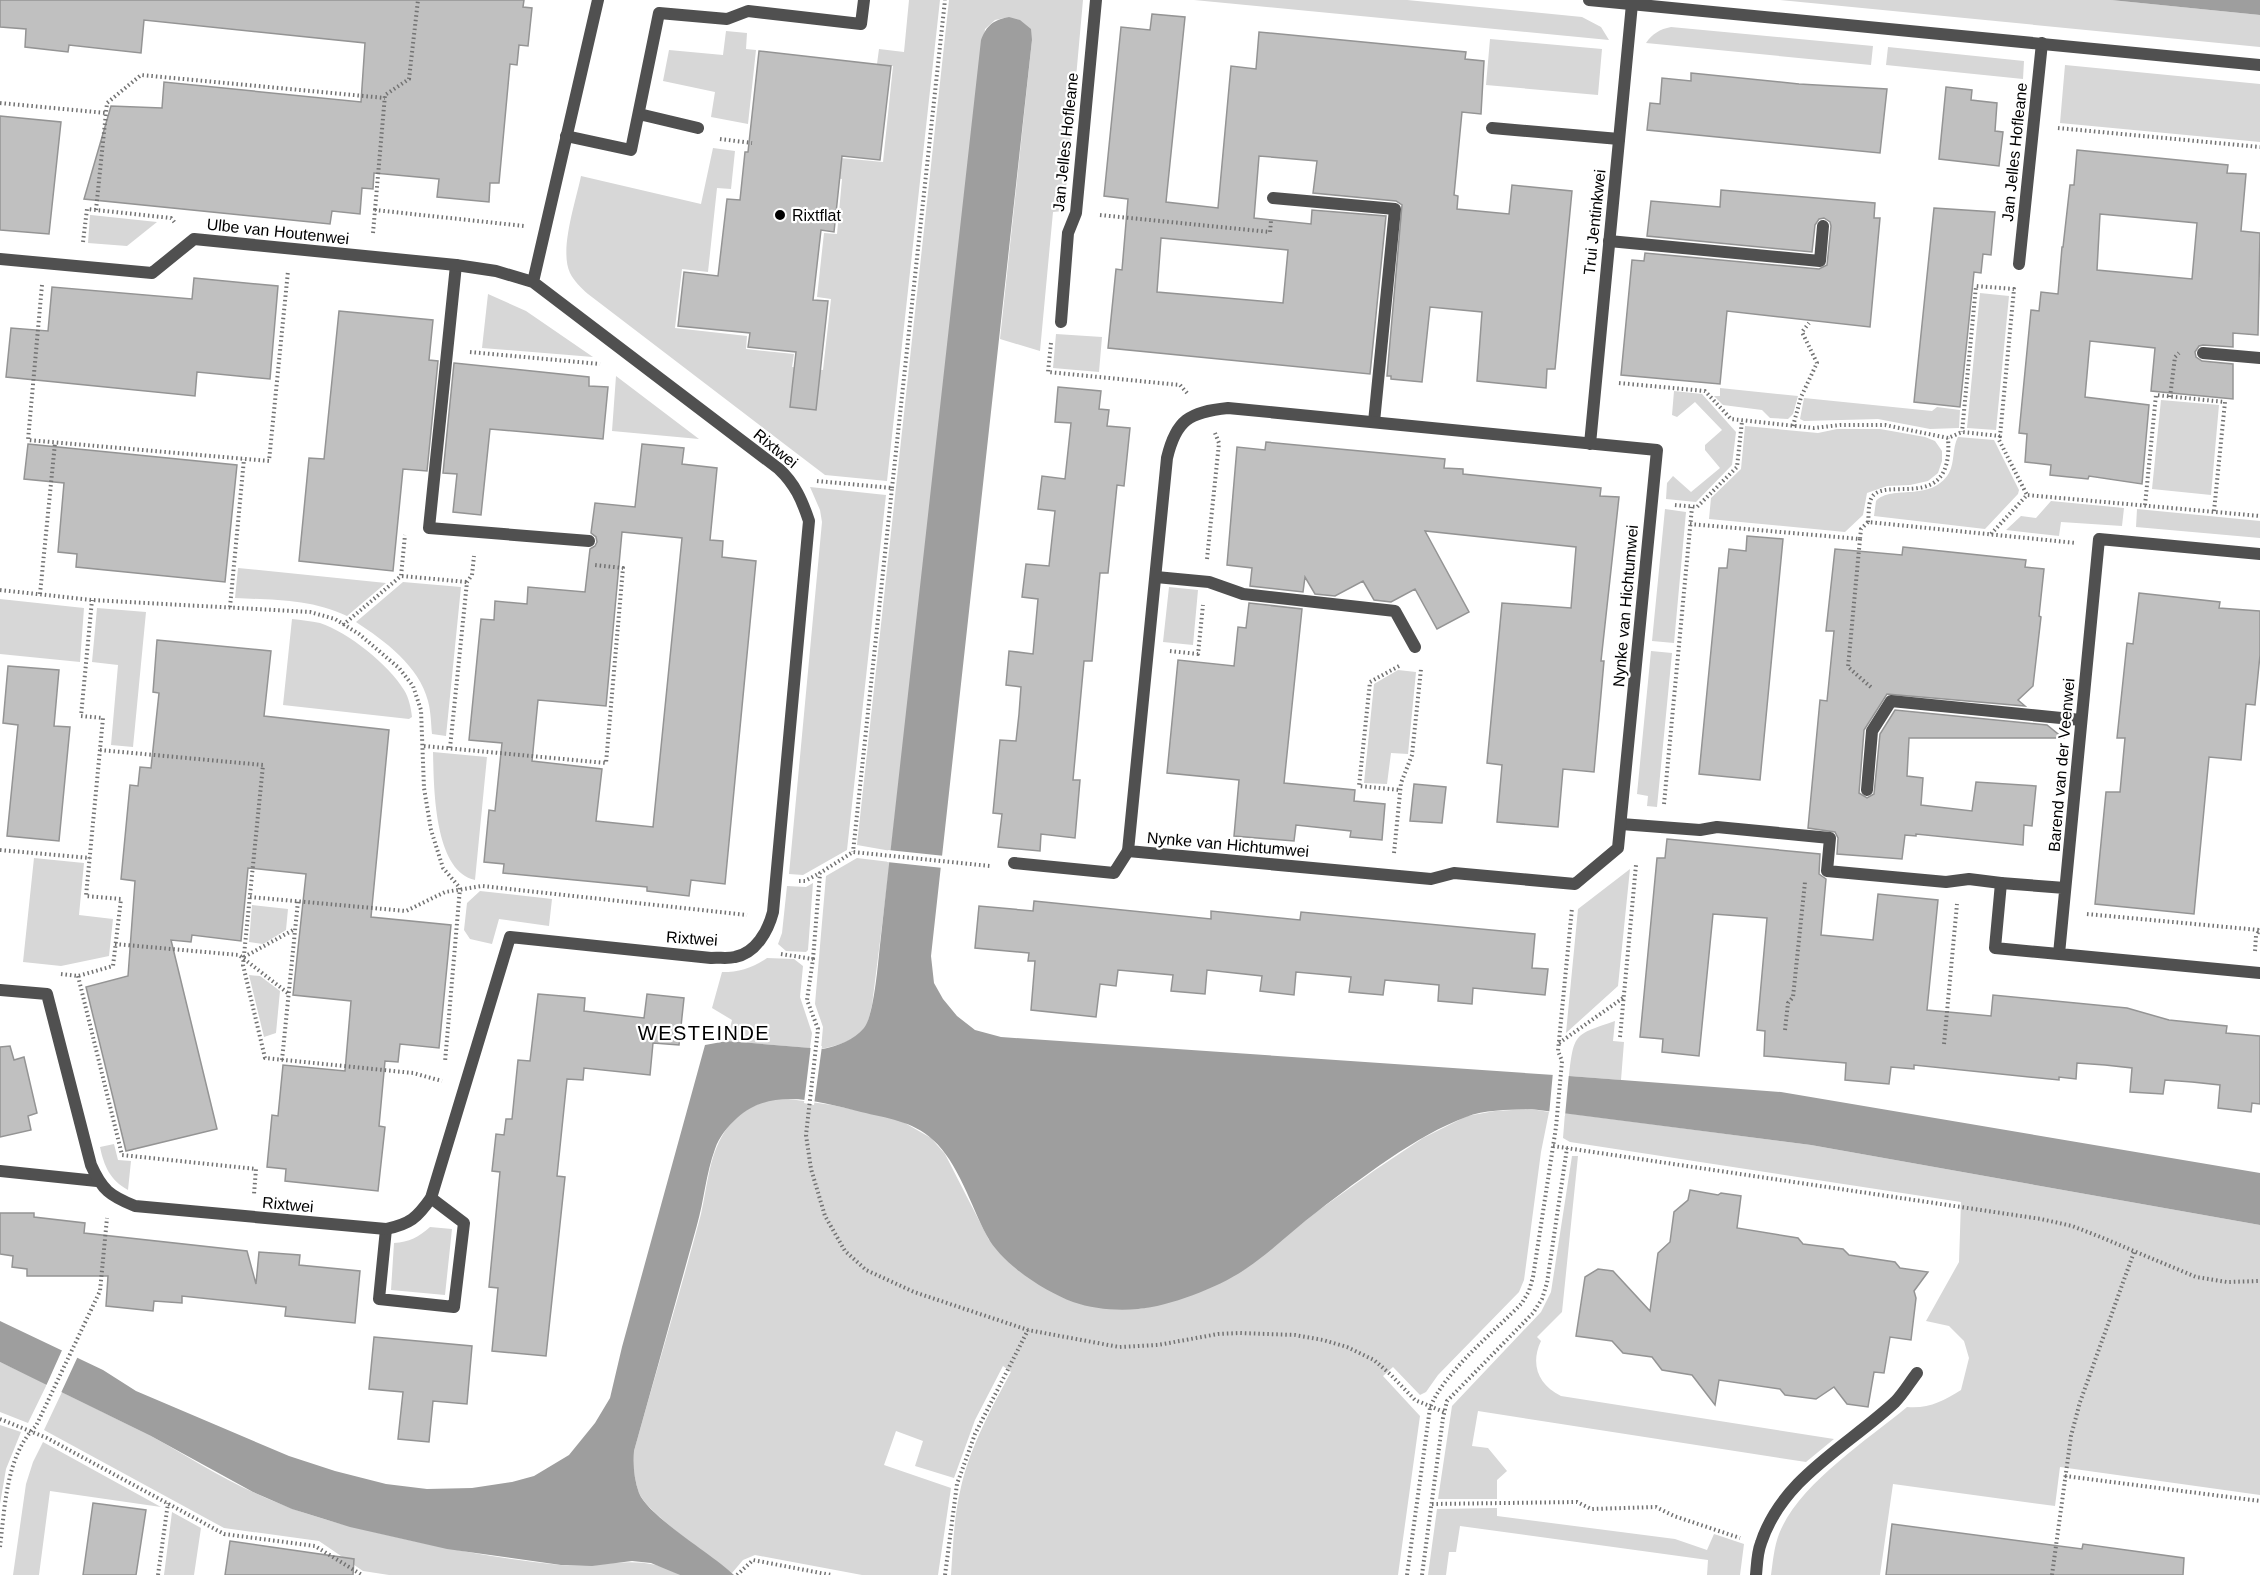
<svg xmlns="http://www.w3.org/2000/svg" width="2260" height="1575" viewBox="0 0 2260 1575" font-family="Arial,sans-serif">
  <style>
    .green { fill: #d7d7d7 }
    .water { fill: #9e9e9e }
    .pier { fill: #fff }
    .building { fill: #c0c0c0; stroke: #949494; stroke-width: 1.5; fill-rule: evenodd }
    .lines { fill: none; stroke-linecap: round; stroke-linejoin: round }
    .path { stroke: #727272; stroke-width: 4; stroke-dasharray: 1.5 3; stroke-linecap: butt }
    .service { stroke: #505050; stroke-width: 12 }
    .minor { stroke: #505050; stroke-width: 12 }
    .tertiary { stroke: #505050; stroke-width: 12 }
    .poi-dot { fill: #000; stroke: #fff; stroke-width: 2 }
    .labels { text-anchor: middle; stroke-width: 4.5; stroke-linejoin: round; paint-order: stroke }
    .street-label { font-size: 16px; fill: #000; stroke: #fff }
    .poi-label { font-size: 16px; fill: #000; stroke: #fff; text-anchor: start }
    .quarter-label { font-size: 20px; letter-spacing: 1.5px; fill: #000; stroke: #fff }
  </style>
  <rect width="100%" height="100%" fill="#fff"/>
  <path class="green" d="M909 0H940L887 481 825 475 588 294C581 288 574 281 570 273 559 250 576 201 581 176L701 204 713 148 735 151 731 189 717 188 708 272 682 269 675 328 747 336 746 349 794 354 792 367 823 370 831 299 817 297 824 233 837 234 842 179 816 176 819 156 883 162 893 66 877 64 879 49 904 52Z
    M949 0H1083L1064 211 1053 212 1040 351 1000 339 1032 40 1009 17 995 20 985 29 891 851 857 845Z
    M1194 0H1407L1582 17 1601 27 1609 40Z
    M1780 0H2111L2260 15V47Z
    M1671 27 1873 46 1871 65 1646 43C1652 34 1660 29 1671 27Z
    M726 31 747 33 746 49 756 50 748 124 711 117 715 92 663 81 669 50 723 55Z
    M1490 39 1602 49 1598 95 1486 85Z
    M1888 47 2024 61 2023 79 1886 65Z
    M2065 65 2260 84V142L2060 123Z
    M90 215H91L157 222 127 246 88 243Z
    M1980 293 2009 296 1996 430 1967 428Z
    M488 294 526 311 593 357 482 348Z
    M1056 334 1102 337 1099 372 1053 368Z
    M616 376 699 439 612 431Z
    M1720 388 1798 396 1793 414 1788 419 1770 418 1762 410 1723 405 1714 396H1720Z
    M1674 391 1702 394 1736 432 1732 465 1696 502 1666 499 1667 483 1673 476 1691 492 1720 468 1705 450V445L1722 430 1695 402 1677 417 1672 415Z
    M1804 398 1932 411 1937 407 1960 410 1959 428 1930 429 1878 419 1804 421 1800 419Z
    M2161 400 2219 405 2211 495 2152 489Z
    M1745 426 1818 433 1837 429H1880L1925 437 1935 441 1942 451V461L1938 473 1928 481 1910 485 1887 486 1867 493 1863 515 1845 532 1709 519 1711 498 1741 469Z
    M1958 437 1994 440 2019 490 2018 494 1985 529 1874 516 1876 501C1892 484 1931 503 1949 473 1955 462 1952 448 1958 437Z
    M810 487 886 495 847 850 803 875 789 874 822 522 820 510Z
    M2051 501 2124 508 2122 526 2061 522 2059 536 2006 530 2021 516 2036 518Z
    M1665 509 1686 512 1674 643 1652 641Z
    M2137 509 2260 521V538L2136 527Z
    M238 568 386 583 347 616C311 599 274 600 235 598Z
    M403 582 461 587 446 736 432 734C431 724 431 712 428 701 419 666 385 641 356 622Z
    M1169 587 1198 590 1193 645 1163 642Z
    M0 599 84 608 80 662 0 654Z
    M97 608 146 612 133 747 111 745 118 665 92 662Z
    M292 619C301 620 311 621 320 623 348 632 389 665 404 690 409 698 411 708 412 717L409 719 283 705Z
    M1651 651 1672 653 1657 807 1647 806 1648 796 1637 794Z
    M1398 670 1416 672 1408 754 1391 753 1387 784 1364 783 1374 684Z
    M433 752 487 757 475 880C433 871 434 784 433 752Z
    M34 858 84 863 79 915 113 919 109 956 61 966 23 962Z
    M857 858 890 862 872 1005C870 1012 869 1022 865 1028 855 1041 836 1046 821 1049L823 1027 815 1004 826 876Z
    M1630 869 1618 986 1566 1033 1578 909Z
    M813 883 808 950 806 952 786 951 778 944 782 933 787 886 806 887Z
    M480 891 552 899 549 926 499 919 492 944 470 939 464 930 467 903Z
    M252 905 288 909 286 930 263 944 249 942Z
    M767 958 794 959 803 966 800 997 812 1033 810 1048 727 1041 732 1020 712 1008 722 972C740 972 752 968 767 958Z
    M249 975 260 976 280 991 276 1033 264 1037Z
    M1615 1021 1613 1041 1624 1042 1621 1080 1569 1076C1574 1032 1575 1035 1615 1021Z
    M782 1098 832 1105 898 1119 931 1138 945 1154 989 1240 1140 1309 1178 1299 1214 1285 1245 1269 1319 1210 1375 1170 1423 1138 1467 1116 1495 1111 1531 1109 1549 1112 1541 1152 1524 1280 1519 1292 1438 1375 1426 1392 1420 1395 1393 1367 1383 1376 1420 1416 1398 1575H951C953 1545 954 1516 961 1487 970 1447 992 1407 1011 1372L1003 1366 975 1420 954 1478 915 1466 923 1441 896 1431 884 1465 951 1488 938 1575H862L755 1555 743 1560 732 1573C711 1557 648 1514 639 1493 634 1479 633 1465 634 1451 656 1372 680 1293 701 1214 708 1184 709 1152 728 1127 741 1109 761 1101 782 1098Z
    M1565 1113 1811 1145 2260 1225V1495L2060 1467 2055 1506 1893 1484 1880 1575H1771C1773 1561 1774 1547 1779 1534 1798 1485 1866 1441 1907 1407 1928 1409 1944 1401 1961 1390L1969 1358 1964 1341 1949 1326 1926 1321 1959 1262 1961 1202 1570 1142 1563 1138Z
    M114 1144 118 1160 131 1161 128 1190C110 1180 104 1166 100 1147Z
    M1572 1156H1578L1562 1312 1537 1337 1541 1341C1530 1364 1538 1385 1561 1396L1834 1439 1806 1462 1478 1411 1472 1446 1488 1448 1507 1471 1497 1480V1499H1438L1452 1406 1541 1312 1551 1292Z
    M430 1227 452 1229 445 1295 391 1290 394 1243C409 1242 419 1237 430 1227Z
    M0 1362 47 1384 28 1423 0 1412Z
    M62 1392C91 1407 122 1421 151 1436 186 1455 219 1477 255 1493 287 1508 320 1519 354 1527 422 1544 490 1558 560 1565 603 1569 640 1551 680 1575H389L363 1571 319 1541 224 1528 44 1430Z
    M0 1425 21 1432 6 1469 0 1504Z
    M43 1442 161 1507 50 1491 39 1575H13L26 1484 33 1462Z
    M1497 1508V1516L1675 1539 1707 1550 1714 1534 1744 1544 1740 1575H1707L1708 1560 1460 1526 1456 1552H1449L1446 1575H1428L1437 1509Z
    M172 1512 201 1528 194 1575H164Z"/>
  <path class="water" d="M2111 0H2260V15Z
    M1009 17 1020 20 1031 29 1032 40 931 956 934 983 943 999 957 1016 975 1030 1001 1037 1569 1076 1781 1092 2260 1173V1225L1811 1145 1531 1109C1510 1110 1486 1109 1466 1117 1417 1135 1360 1179 1318 1211 1294 1229 1272 1251 1247 1268 1220 1287 1171 1306 1138 1309 1117 1311 1093 1309 1073 1302 1044 1291 1002 1264 987 1236 971 1206 958 1162 933 1140 913 1121 886 1118 861 1112 820 1102 772 1086 737 1118 728 1126 719 1137 715 1149 706 1173 704 1201 697 1225 676 1301 655 1376 634 1451 633 1465 634 1479 639 1493 649 1517 712 1554 734 1575H680L651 1563 632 1561 592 1566 561 1565 447 1549 350 1527 292 1509 253 1492 151 1436 0 1362V1321L103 1370 136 1391 289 1456 335 1471 386 1484 427 1489 472 1488 512 1482 534 1476 569 1455 595 1423 610 1398 622 1347 705 1045 727 1041 823 1049C837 1046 854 1040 864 1028 874 1016 878 963 880 945L981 40C987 25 993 20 1009 17Z"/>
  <path class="pier" d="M888 850 945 856 943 868 887 862Z
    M811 1045 822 1046 814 1105 804 1103Z
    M1553 1072 1569 1073 1565 1116 1549 1115Z
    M63 1348 79 1354 60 1395 46 1386Z"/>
  <path class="building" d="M0 0H524L523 7 532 8 528 46 519 45 517 65 510 64 499 183H490L489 202 437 197 439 179 374 173 373 189 362 188 360 214 332 211 330 224 84 199 111 106 162 108 164 82 361 102 365 43 144 20 141 53 69 45 68 52 25 47 26 29 0 27Z
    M1152 14 1185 17 1166 202 1218 208 1231 66 1256 69 1259 32 1466 52 1465 59 1484 61 1481 114 1462 112 1454 195 1458 196 1457 209 1509 214 1512 185 1572 191 1555 369H1547L1546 388 1477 381 1482 312 1430 307 1422 382 1391 379V376H1387L1402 205 1396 201 1313 193 1317 161 1259 156 1254 218 1311 224 1312 210 1386 216 1370 374 1108 348 1116 269 1122 270 1128 199 1104 196 1121 27 1150 30ZM1161 238 1288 250 1283 303 1157 292Z
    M759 51 891 66 880 160 842 156 834 232 821 230 813 300 828 301 816 410 790 407 796 352 748 347 750 333 678 326 684 272 718 276 727 199 740 200 745 152H748Z
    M1691 73 1799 84 1887 89 1880 153 1647 130 1650 103 1660 104 1662 78 1691 81Z
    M1946 87 1972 90 1971 100 1997 103 1995 131 2003 132 1999 166 1939 159Z
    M0 116 61 122 49 234 0 230Z
    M2077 150 2228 165 2227 173 2246 174 2241 231 2260 233 2258 335 2233 333V347L2203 345 2199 346 2195 352 2196 357 2202 361 2233 364V399L2151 391 2155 348 2090 341 2085 397 2149 405 2142 484 2089 476 2088 479 2050 475 2051 465 2025 462 2027 434 2019 433 2031 310 2039 311 2041 292 2058 294 2062 247H2063L2070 185H2074ZM2100 214 2197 223 2192 279 2097 270Z
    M1721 190 1875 203 1874 218H1880L1870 327 1727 311 1720 384 1621 375 1632 260 1644 261 1645 253 1819 269 1827 265 1831 226 1830 222 1824 218 1819 219 1815 225 1812 252 1647 236 1651 201 1720 207Z
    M1934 208 1995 212 1991 255 1983 254 1981 273 1974 272 1960 407 1914 402Z
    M194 278 278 286 270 379 197 372 195 396 6 377 11 328 48 331 52 287 192 299Z
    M339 311 433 320 429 360 438 361 427 471 403 469 393 571 299 561 309 458 324 459Z
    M454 363 589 377V386L608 387 603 439 490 429 481 515 453 512 457 474 443 473Z
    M1058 387 1101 391 1099 409 1109 410 1107 426 1130 428 1124 486 1117 485 1108 573H1100L1092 661H1084L1073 780H1080L1075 838 1041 834 1040 851 998 847 1002 814 993 813 1000 740 1016 741 1019 714 1021 687 1006 685 1009 651 1033 654 1038 599 1022 597 1026 564 1049 566 1055 511 1038 509 1042 476 1065 479 1071 423 1055 422Z
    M1266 442 1445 459 1444 468 1463 469V474L1601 488 1600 496 1619 497 1601 661H1604L1594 772 1563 769 1558 827 1497 822 1502 765 1487 763 1502 603 1571 608 1576 547 1425 531 1469 612 1437 629 1415 589 1391 602 1374 600 1363 581 1335 596 1315 594 1305 577 1303 592 1250 586 1252 568 1227 565 1237 447 1265 450Z
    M28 444 237 465 225 582 76 567 77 554 58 552 64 483 24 479Z
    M642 444 684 448 682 464 717 468 710 540 723 541 722 557 756 561 725 884 691 880 689 896 647 891V887L503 873 504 864 484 862 489 810 495 811 502 743 469 740 481 619 494 620 495 601 527 604 528 587 585 592 590 549 595 546 597 542 596 537 591 533 595 503 635 507ZM622 532 682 538 653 827 596 821 602 769 532 761 538 700 606 706Z
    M1747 536 1783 539 1760 780 1699 774 1719 568H1727L1729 549 1746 551Z
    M1903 547 2026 560 2025 567 2044 569 2039 616 2041 617 2033 686 2018 700 2025 706 1887 694 1864 730 1859 793 1867 798 1874 794 1880 734 1895 710 2047 725 2063 738H1909L1907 776 1923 778 1921 805 1972 811 1976 782 2036 786 2032 826 2024 825 2023 845 1916 834V836L1905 835 1902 859 1837 854 1838 838 1835 832 1808 828 1820 700 1827 701 1834 631H1826L1835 549 1902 555Z
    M2139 593 2220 602 2219 608 2260 611V655L2255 705 2246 704 2241 760 2209 757 2194 914 2095 904 2106 792H2120L2125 738H2117L2127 643 2133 644Z
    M1249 603 1302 609 1284 783 1355 790 1354 801 1385 804 1382 840 1350 837 1351 831 1296 825 1294 841 1234 836 1239 780 1167 773 1178 660 1234 666 1238 627 1246 628Z
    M157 640 271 651 264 716 389 730 371 917 451 925 439 1048 400 1044 398 1062 385 1061 379 1126 385 1127 378 1191 285 1181 286 1169 267 1167 272 1115 278 1116 283 1065 345 1071 351 1001 293 995 306 874 248 868 241 941 192 935 191 942 171 940 217 1129 126 1151 86 987 128 976 135 881 121 879 130 785 138 786 140 767 151 768 159 693 153 692Z
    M8 666 59 670 54 726 70 727 59 841 7 836 18 725 3 723Z
    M1414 784 1446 787 1442 823 1410 821Z
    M1667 839 1820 854 1819 874 1826 879 1821 935 1873 940 1878 894 1938 900 1927 1010 1991 1016 1993 995 2127 1008 2169 1020 2227 1026 2226 1033 2260 1036V1104L2252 1103 2251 1112 2218 1108 2220 1085 2192 1082 2165 1080 2163 1094 2130 1092 2132 1068 2105 1065 2077 1063 2076 1079 2059 1077V1080L1914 1065V1069L1891 1067 1889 1084 1845 1080 1846 1063 1764 1056 1765 1031 1757 1030 1767 918 1713 914 1699 1056 1662 1052 1663 1039 1640 1037 1657 858H1665Z
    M1034 901 1211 919V911L1300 920 1301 912 1535 934 1532 968 1548 969 1545 995 1473 988 1472 1004 1438 1001 1439 985 1385 980 1383 995 1349 992 1351 977 1296 972 1294 995 1260 991 1262 976 1207 970 1205 994 1171 991 1173 975 1118 970 1116 986 1100 984 1096 1017 1031 1010 1035 961H1028L1029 953 975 948 979 906 1033 911Z
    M538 994 585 998 584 1011 644 1018 647 994 684 998 679 1045 653 1043 650 1075 584 1068 583 1080 567 1079 557 1176 565 1177 546 1356 492 1351 498 1288 489 1287 500 1172 492 1171 496 1134 504 1135 506 1119H512L518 1060 530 1061Z
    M10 1046 14 1060 24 1057 37 1113 28 1116 31 1130 0 1137V1047Z
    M1690 1190 1718 1195 1721 1193 1741 1196 1737 1228 1798 1238 1803 1244 1843 1249 1849 1255 1895 1262 1900 1268 1928 1272 1914 1291 1916 1298 1911 1340 1890 1337 1884 1373 1874 1372 1868 1407 1847 1404 1834 1387 1816 1399 1785 1395 1780 1389 1719 1380 1715 1405 1692 1375 1662 1370 1652 1357 1623 1353 1612 1341 1576 1336 1585 1277 1598 1269 1613 1271 1650 1311 1658 1253 1670 1242 1674 1212 1688 1200Z
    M0 1213H34V1217L85 1223 84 1233 247 1251 256 1284 259 1252 300 1255 299 1265 360 1271 355 1323 285 1316 286 1307 182 1296V1303L154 1301 153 1311 106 1306 108 1276H27V1269L12 1267 13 1256 0 1254Z
    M374 1337 472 1346 467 1404 433 1401 429 1442 398 1439 403 1392 369 1389Z
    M93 1503 146 1510 136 1575H83Z
    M1892 1524 2082 1549 2083 1544 2184 1558 2183 1575H1886Z
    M230 1541 354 1559 353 1575H225Z"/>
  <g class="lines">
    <path class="path" d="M0 103 106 113
      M2058 128 2260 147
      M720 139 752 143
      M96 210 107 103 141 75 385 98
      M375 210 385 95 409 79 418 0
      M1100 215 1270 232 1271 221
      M373 233 375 210 524 226
      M83 242 87 209 171 218 175 223
      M42 285 28 440 269 461 288 271
      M1051 343 1048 372 1180 385 1187 393
      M470 352 600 364
      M1619 383 1705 391 1731 419 1814 428 1840 425H1885L1948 438 1962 432 2000 436 2014 289 1976 286 1962 432
      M2170 397 2175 357 2179 353
      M1793 426 1801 397 1817 363 1802 332 1809 323
      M2000 436 1999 440 2027 495
      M817 481 892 488 853 852
      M892 488 945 0
      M1675 505 1697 507 1737 467 1742 421
      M2145 505 2156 395 2225 402 2214 511
      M1868 522C1869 515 1868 505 1871 499 1882 473 1954 517 1948 438
      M1690 524 1860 539 1861 529 1868 522 2076 543
      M1991 534 2027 495 2260 516
      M1860 539 1848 667 1873 689
      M1207 559 1219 443 1215 433
      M402 576 467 582
      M0 590 92 600 310 612 335 619 359 634 399 668 413 686 421 710 424 788 431 830 443 868 460 888 445 1062
      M40 594 55 443
      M230 607 244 459
      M343 625 401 576 405 535
      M1170 651 1198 654 1203 605
      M1399 666 1370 682 1359 786 1400 790
      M424 746 606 763 623 568 595 565
      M450 748 467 582 472 575 474 556
      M100 750 263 765 243 965 265 1058 413 1073 442 1081
      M1664 804 1692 507
      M0 850 90 858
      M1394 853 1401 783 1412 755 1421 669
      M799 881H805L820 873
      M250 897 406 911 445 892 482 886 747 915
      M2087 914 2259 930
      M115 944 239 955 289 994
      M2255 951 2256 936 2260 929
      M781 954 813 959 807 1000 818 1029 806 1135 811 1169 825 1216 845 1251 866 1270 914 1292 1028 1330 1119 1347 1158 1345 1218 1334 1240 1333 1295 1335 1323 1340 1347 1347 1374 1360 1390 1374 1415 1400 1444 1412
      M244 957 295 929
      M813 959 820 873 853 852 990 866
      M61 974 78 976 113 966 121 899 86 896 103 718 81 716 92 600
      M78 976 122 1155 256 1169 254 1194
      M1785 1030 1788 1003 1793 997 1805 882
      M1620 1037 1636 865
      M1559 1043 1623 998
      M1944 1044 1957 904
      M282 1060 298 901
      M1553 1146 2041 1219 2072 1226 2098 1236 2196 1277 2227 1282 2260 1281
      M0 1419 47 1438 224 1534 315 1546 362 1575
      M2065 1476 2260 1501
      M1432 1504 1577 1502 1591 1509 1656 1507 1674 1516 1740 1538
      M0 1547C5 1507 6 1455 36 1426L100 1291 107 1218
      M158 1575 168 1503
      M737 1575 753 1560 831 1575
      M945 1575 957 1484 975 1434 1028 1330
      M1407 1575 1430 1408C1443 1373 1495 1331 1522 1303L1529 1291 1533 1277 1556 1127 1562 1061 1558 1051 1572 908
      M1422 1575 1443 1418 1447 1401 1533 1313 1542 1299 1547 1283 1567 1148
      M2052 1575 2071 1436 2080 1402 2134 1252"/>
    <path class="service" d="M639 114 698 128
      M1492 128 1619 139
      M566 136 631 150 659 13 727 19 748 11 861 24 864 0
      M1273 198 1395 209 1374 422
      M1609 241 1820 261 1823 226
      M456 265 429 528 589 541
      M2203 353 2260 358
      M1156 577 1209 582 1243 594 1395 611 1415 647
      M1867 790 1872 731 1891 701 2081 720
      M1621 824 1700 830 1717 827 1830 838 1827 871 1946 882 1969 879 2001 883
      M1014 863 1114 873 1128 851
      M0 1171 97 1181
      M386 1229 379 1299 454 1307 464 1223 431 1198"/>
    <path class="minor" d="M0 259 152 273 194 239 456 265 496 271 533 282 779 469C795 484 802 500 809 521L773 912C768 931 756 953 735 957 727 959 718 957 711 958L510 937 431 1198C417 1218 410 1224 386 1229L135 1206C110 1196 102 1190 91 1165L47 994 0 990
      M2019 264 2042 43
      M533 282 598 0
      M1061 322 1068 233 1076 213 1096 0
      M1228 408 1657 450 1618 848 1575 884 1454 873 1431 879 1128 851 1167 458C1176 420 1189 412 1228 408Z
      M1590 444 1632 4
      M2260 554 2099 539 2059 954 2260 973
      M2059 954 1995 948 2001 883 2065 888
      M1756 1575C1757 1565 1757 1553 1761 1543 1782 1478 1848 1446 1895 1402 1903 1394 1910 1382 1917 1373"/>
    <path class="tertiary" d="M1589 0 2260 65"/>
  </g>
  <circle class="poi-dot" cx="780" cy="215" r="6"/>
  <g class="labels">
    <g class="street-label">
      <text transform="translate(1065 142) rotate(-84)" y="6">Jan Jelles Hofleane</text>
      <text transform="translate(2014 152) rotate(-84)" y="6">Jan Jelles Hofleane</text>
      <text transform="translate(1594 222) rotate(-84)" y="6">Trui Jentinkwei</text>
      <text transform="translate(278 231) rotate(6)" y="6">Ulbe van Houtenwei</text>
      <text transform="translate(776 448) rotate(39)" y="6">Rixtwei</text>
      <text transform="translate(1625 606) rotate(-85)" y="6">Nynke van Hichtumwei</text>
      <text transform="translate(2061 765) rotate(-85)" y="6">Barend van der Veenwei</text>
      <text transform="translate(1228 844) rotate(5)" y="6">Nynke van Hichtumwei</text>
      <text transform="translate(692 938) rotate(4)" y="6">Rixtwei</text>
      <text transform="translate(288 1204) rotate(5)" y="6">Rixtwei</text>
    </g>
    <g class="poi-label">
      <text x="792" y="221">Rixtflat</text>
    </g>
    <g class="quarter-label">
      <text x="704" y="1040">WESTEINDE</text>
    </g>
  </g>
</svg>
